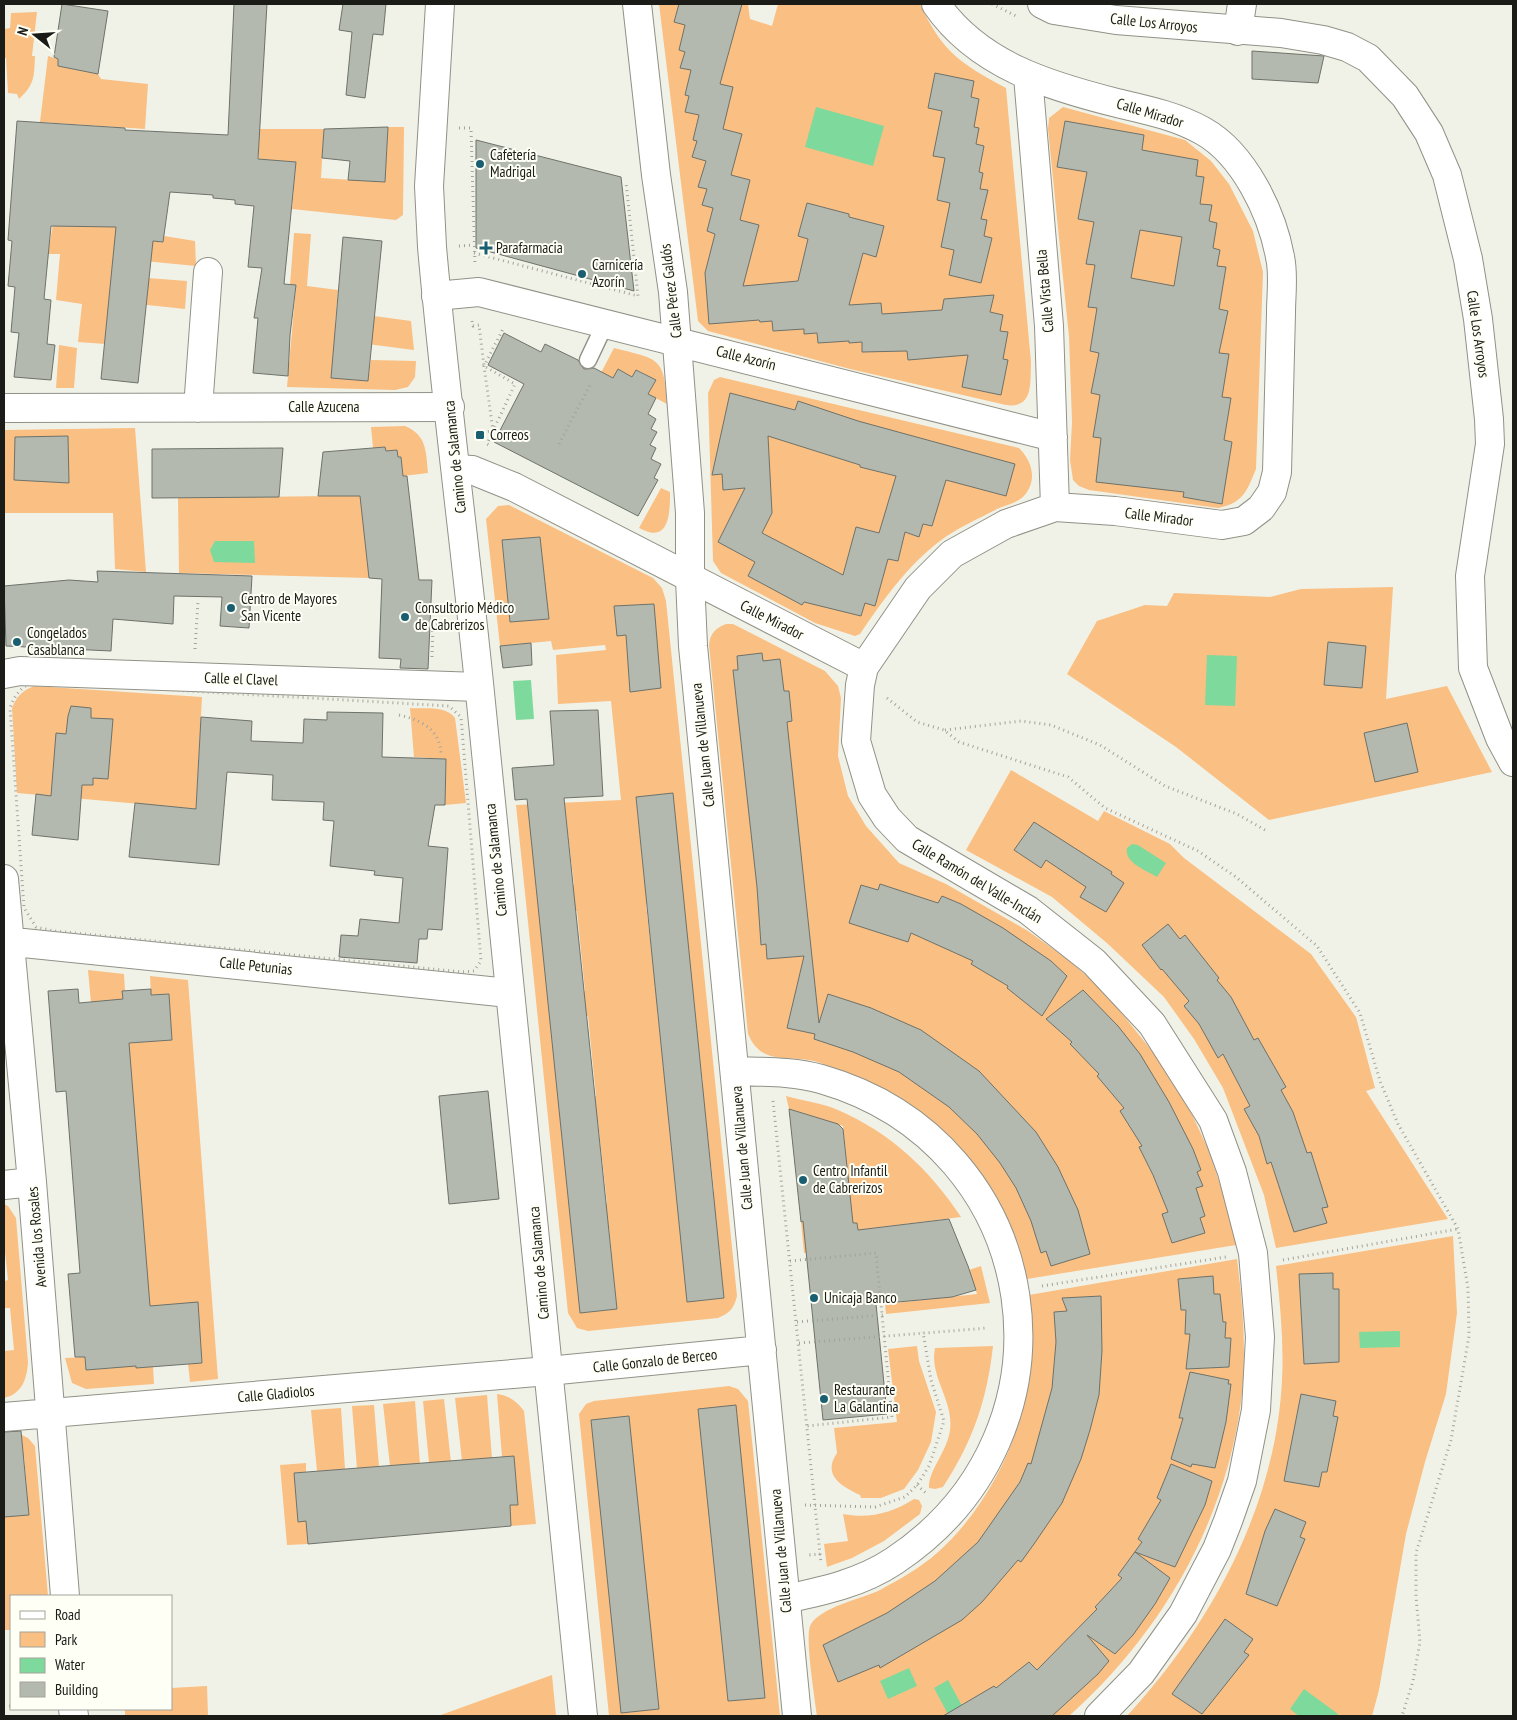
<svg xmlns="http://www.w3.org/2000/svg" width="1517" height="1720" viewBox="0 0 1517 1720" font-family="'PT Sans Narrow',sans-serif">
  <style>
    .green { fill: #fabf82; fill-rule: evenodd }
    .water { fill: #7dda9c }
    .building { fill: #b4b9b0; stroke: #6d726a; fill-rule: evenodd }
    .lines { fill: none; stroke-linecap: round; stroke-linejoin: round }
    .service-casing { stroke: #919188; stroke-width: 19 }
    .minor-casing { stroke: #919188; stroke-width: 30 }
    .tertiary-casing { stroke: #919188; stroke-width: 30 }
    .path { stroke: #a2a39b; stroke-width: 3; stroke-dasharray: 1 4; stroke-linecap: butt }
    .service { stroke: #fff; stroke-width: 16 }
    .minor { stroke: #fff; stroke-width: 28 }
    .tertiary { stroke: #fff; stroke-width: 28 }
    .poi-dot { fill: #1a5f71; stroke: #fefff5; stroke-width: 2 }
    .labels { text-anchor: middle; stroke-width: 4; stroke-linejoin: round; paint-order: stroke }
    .street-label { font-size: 15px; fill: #1b1b17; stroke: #fefff5 }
    .poi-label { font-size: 15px; fill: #1b1b17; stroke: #fefff5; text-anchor: start }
  </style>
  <rect width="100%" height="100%" fill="#f1f2e7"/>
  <path class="green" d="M659 4H748L750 19 772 26 778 4H920C943 53 960 63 1006 88L1031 362C1030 382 1034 409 1006 405L850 369 708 331 698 321Z
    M37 12 32 56H35C34 77 35 84 19 99L17 94 8 93 6 58H4V29L10 28 11 13Z
    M48 56 58 59V66L98 74 101 79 148 84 145 129 40 122Z
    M1063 107 1185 140 1211 161 1229 184 1253 231 1263 272 1256 469C1247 491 1243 503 1218 508L1089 490 1079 486 1073 480 1070 460 1072 422 1069 337 1048 129 1049 118Z
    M388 127H404L403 215 396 220 292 209 296 162 259 159V129H324L321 178 385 182Z
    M101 214 152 241 163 242 164 236 195 241 196 266 113 258 148 278 187 281 185 309 110 301 105 344 78 342 82 304 56 300 60 254H48L53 224Z
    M294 233 311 234 307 286 338 290 335 326 372 330 374 316 411 321 414 350 336 340 331 377 368 381 371 360 416 361 415 377 408 387 395 390 287 387 296 286 290 285Z
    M59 345 77 348 74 388H56Z
    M614 348C657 359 665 356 667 404L648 394 656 380 637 370 632 377 618 369 606 392 594 386Z
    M720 377 1019 448C1031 460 1037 477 1027 492 1020 503 1008 504 997 509 978 519 957 528 940 541 907 566 883 600 860 634L855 636 815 623 721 573 713 561 708 393 714 380Z
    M405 426C427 435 426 452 428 473L403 476 401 457H398L397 450 386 451 385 447 373 448 371 427Z
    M135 428 146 572 115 569 113 513H4V430Z
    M359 481 369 578 179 573 178 498 328 496Z
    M661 488 670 492C670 512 670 545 639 528Z
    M509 505 653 578 662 588 666 601 737 1296C734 1308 730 1313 718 1318L588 1331 577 1328 568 1313 516 805 621 800 611 701 558 704 556 655 606 650 605 645 553 650 551 641 500 646 486 519 498 506ZM540 537 548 619 510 622 502 541ZM673 793 681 874 644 878 636 798ZM566 816 574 885 537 889 530 820ZM684 900 655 984 646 904ZM568 911H577L585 991 548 995ZM694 1005 703 1085 666 1089 657 1009ZM588 1016 596 1096 559 1100 579 1017ZM705 1111 714 1192 676 1195 668 1115ZM598 1122 607 1203 570 1206 569 1125ZM716 1217 724 1298 698 1301ZM609 1228 617 1309 580 1313 572 1233Z
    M1393 587 1386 699 1447 686 1492 772 1269 820 1176 747 1067 674 1097 621 1145 605 1167 606 1174 593 1270 597 1301 589Z
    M726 624H733L825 671 838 686 841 698 838 756 848 796 866 826 899 863 946 884 1028 931 1067 959 1103 990 1156 1056 1189 1108 1208 1149 1224 1196 1236 1245 1027 1279C1000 1181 943 1110 846 1073 836 1069 824 1064 814 1061 786 1055 762 1066 748 1034L709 645C710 633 716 628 726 624Z
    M34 686 202 697 196 809 17 793 12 708C17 696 22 691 34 686Z
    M410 708C424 709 446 705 455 718L466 803 445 805 446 759 414 757Z
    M1011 770 1098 821 1104 811 1170 844 1184 858 1311 954 1356 1017 1375 1088 1366 1091 1448 1219 1276 1248 1264 1195 1223 1088 1194 1039 1164 997 1108 944 1052 897 966 850Z
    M88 970 124 974 125 991 122 992 123 999 111 1044 172 1040 169 994 151 995 150 976 188 980 218 1379 190 1382 188 1364 202 1362 198 1303 132 1308 136 1367 153 1366 154 1384 86 1389 72 1383 65 1358 85 1357 86 1370 112 1368 97 1069Z
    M786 1096C803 1101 822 1103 838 1110 891 1133 930 1170 961 1217L858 1230 857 1223 848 1224 868 1247 804 1253 801 1222 852 1216 843 1126 789 1109Z
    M4 1204 8 1206 16 1218 28 1362C27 1379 22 1394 4 1398V1351L14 1350 10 1308H4V1281L8 1280 4 1242Z
    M1453 1236 1457 1313 1446 1394 1425 1462 1406 1534 1379 1690 1372 1716H1127C1211 1625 1276 1506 1282 1380 1284 1342 1280 1304 1276 1266Z
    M1237 1259C1243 1306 1247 1354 1241 1402 1225 1524 1160 1635 1069 1716H817C815 1699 805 1639 810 1626 819 1607 862 1599 880 1590 900 1579 920 1568 937 1553 988 1508 1024 1434 1031 1367 1033 1343 1031 1319 1029 1295Z
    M981 1266 990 1303 886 1314 885 1304 977 1294 969 1270Z
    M917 1346 919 1361 936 1412 931 1442 918 1470 904 1489 881 1498H861L860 1495C841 1486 822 1475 837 1453L834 1428 897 1422 888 1349Z
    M993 1346C987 1400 973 1441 943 1487L935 1489 929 1488C928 1471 948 1450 950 1430 954 1400 929 1377 935 1348Z
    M729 1386 738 1389 748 1401 780 1716H609L579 1414 586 1404 594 1401ZM709 1515 750 1552 754 1591 717 1596ZM757 1617 765 1698 728 1701 720 1621Z
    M497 1394C510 1396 516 1401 524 1411L536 1524 511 1526 510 1505H518L514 1457H502Z
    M487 1395 492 1458 462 1461 455 1398Z
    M444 1399 451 1462 429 1463 423 1401Z
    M415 1401 420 1464 390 1466 383 1404Z
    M374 1405 379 1467 357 1469 352 1406Z
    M341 1408 345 1469 317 1471 311 1410Z
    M18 1433 28 1438 35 1446 48 1596H11V1630H4V1517L29 1514 24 1456 5 1457 4 1435Z
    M306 1463V1472L294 1473 298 1521H306L308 1544 287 1545 280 1465Z
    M914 1499 919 1500 922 1506 920 1514 884 1541 852 1558 827 1567 824 1544 848 1541 843 1514C869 1519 892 1513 914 1499Z
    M552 1675 556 1716H438Z
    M207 1686 208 1716H125V1709H171V1688Z"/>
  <path class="water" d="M816 107 884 126 873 166 805 147Z
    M215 541H254L255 563 214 562 210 550Z
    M1207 655 1237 656 1235 706 1205 705Z
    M531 680 534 719 516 720 513 681Z
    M1132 844 1138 845 1166 863 1157 877C1146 870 1124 863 1127 848Z
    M1400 1331V1347L1360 1348 1359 1332Z
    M909 1668 917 1686 888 1699 880 1681Z
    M948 1680 966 1713 959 1716H949L934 1688Z
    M1304 1689 1338 1714 1337 1716H1299L1290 1709Z"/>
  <path class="building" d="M62 4 108 11 98 74 58 66V59L54 57Z
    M234 4H267L258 159 296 162 284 284 296 285 290 335 288 376 253 373 258 318H254L262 268 248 267 254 206 235 204V200L213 198V195L170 192 163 242 153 241 138 383 101 379 116 227 51 226 44 299 51 300 47 344 55 345 51 380 14 377 19 333 11 332 15 287 8 286 12 241 8 240 17 121 125 128V130L228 135Z
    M343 4H386L383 35 373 34 365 98 346 95 352 32 339 30Z
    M679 4H742L720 84 733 87 723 129 742 134 731 175 750 180 740 220 759 225 743 286 798 281 808 239 798 236 807 203 849 214V217L884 226 876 257 863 253 849 305 881 303 882 314 942 310 944 299 994 295 990 312 1003 315 1000 331 1008 332 1003 359 1008 360 1001 395 962 387 968 355 908 360 907 351 862 352V342L849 343V341L818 343 817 333 804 334V329L773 331 772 321 760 322 759 320 709 324 705 273 715 234 707 231 713 208 702 205 707 189 698 187 706 161 692 157 697 141 693 140 699 115 685 112 689 96 685 95 691 70 680 68 685 52 679 50 685 25 674 22Z
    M1252 51 1324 56 1318 83 1252 79Z
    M935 73 974 81 971 97 979 99 974 127 979 128 976 144 984 146 979 172 983 173 980 189 988 190 981 219 987 220 984 236 992 238 981 283 949 275 954 250 941 247 950 203 937 200 945 158 933 156 942 111 928 108Z
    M1065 121 1144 135 1142 150 1198 160 1196 176 1204 177 1200 204 1212 205 1209 221 1217 223 1213 248 1220 250 1217 266 1226 267 1219 309 1228 311 1219 353 1229 354 1222 397 1231 398 1224 440 1232 442 1222 504 1183 497 1184 492 1096 482 1101 438 1093 437 1100 395 1091 393 1099 353 1090 351 1097 308 1088 307 1095 265 1086 264 1094 222 1078 219 1087 172 1057 167ZM1140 230 1182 237 1174 286 1131 278Z
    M388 127 385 182 348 180 350 161 322 158 324 129Z
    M476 140 621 177 634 291 476 248Z
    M343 237 382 241 368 381 331 378Z
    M504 333 541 352 545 344 578 360 584 369 594 368 613 378 618 369 632 377 636 370 656 380 648 394 656 398 648 414 656 419 651 429 657 432 650 445 656 448 651 459 661 464 654 478 658 480 638 516 494 442 524 384 488 365Z
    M730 393 795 410 798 401 858 421 1015 464 1006 496 946 480 932 526 923 524 919 537 905 532 898 561 888 559 875 606 865 603 861 616 804 602 802 605 748 576 755 562 718 542 745 488 723 490 722 474 712 475ZM768 436 860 465V467L896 476 879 533 856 527 843 575 762 533 772 513Z
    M68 436 69 483 14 480 15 437Z
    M385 447 386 451 397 450 398 457H401L403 476H407L419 580H432L428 669 400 668 401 659 379 658 382 579 369 578 360 496H318L323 452Z
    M283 448 279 497 152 498V449Z
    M540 537 549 619 510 622 502 540Z
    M97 571 252 576 249 628 220 626 222 597 174 596 173 624 113 619 111 651 6 646 4 586 69 580 98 582Z
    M654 604 661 688 630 692 626 635 617 636 614 606Z
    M1328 642 1366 646 1362 688 1324 685Z
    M531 643 532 665 503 668 500 646Z
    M762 653 763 661 780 659 784 691H789L792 721 787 722 819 1023 828 994 871 1008 921 1030 979 1071 1036 1132 1058 1167 1078 1210 1090 1254 1051 1266 1046 1251 1041 1253 1031 1221 1016 1188 1000 1163 977 1134 949 1107 899 1072 853 1052 814 1039 815 1034 787 1028 804 956 767 959 766 944 761 945 757 887 733 670H738L737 656Z
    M71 706 91 708V718L113 719 108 779 93 778V785H82L78 840 32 835 36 794 51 796 56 733 66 734 68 716Z
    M598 710 603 796 564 798 617 1309 580 1313 527 799 515 800 512 768 554 765 550 711Z
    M327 712 383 713 382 757 446 759 445 805H435L428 846 448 848 442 930 428 929 427 939H419L417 963 339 957 341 935 358 936 360 919 399 923 403 878 374 875 375 871 330 866 334 821 323 820 324 802 272 800 273 775 227 772 219 865 129 857 135 803 196 809 201 717 252 721 251 741 303 743 304 719 327 720Z
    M1407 723 1418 772 1375 782 1364 733Z
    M673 793 724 1298 687 1302 636 797Z
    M1034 822 1112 872 1111 874 1124 883 1106 912 1080 897 1086 887 1046 860 1041 868 1014 850Z
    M880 884 938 903 942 896 961 904 1003 928 1051 961 1067 976 1042 1016 1007 988 1008 986 971 964 973 961 911 933 908 942 849 923 861 885 878 890Z
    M1168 924 1180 939 1185 935 1219 978 1217 980 1231 997 1254 1040 1258 1038 1286 1087 1281 1090 1293 1112 1307 1153 1311 1152 1328 1207 1322 1208 1327 1223 1294 1232 1271 1162 1267 1164 1259 1136 1244 1109 1250 1106 1223 1054 1218 1058 1199 1024 1184 1006 1189 1001 1162 969 1161 970 1142 945Z
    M78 989 79 1003 123 999 122 991 151 989V995L169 994 172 1040 129 1043 150 1306 198 1302 202 1363 136 1368V1366L86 1370 85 1357H75L68 1274 80 1273 66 1091 56 1092 48 991Z
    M1083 990 1118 1026 1140 1054 1169 1102 1193 1149 1201 1170 1197 1172 1203 1186 1196 1188 1205 1216 1200 1218 1205 1233 1172 1243 1162 1214 1168 1212 1153 1175 1139 1147 1142 1146 1120 1111 1124 1108 1097 1076 1099 1074 1070 1044 1072 1042 1046 1019Z
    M488 1091 499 1199 449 1204 439 1096Z
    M789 1109 838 1124 843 1129 853 1223H857L858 1230 949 1219 968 1266 976 1290 952 1297 876 1304 887 1414 823 1420 803 1221 801 1222Z
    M1333 1273V1289H1339V1362L1304 1364 1299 1274Z
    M1213 1276 1214 1294H1220L1223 1322H1226L1225 1338H1231L1229 1367 1186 1369 1190 1334H1185L1186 1310H1181L1178 1279Z
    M1101 1296 1102 1351 1099 1395 1090 1430 1081 1459 1062 1503 1034 1544 1021 1562 1018 1560 982 1602 962 1620 880 1668 879 1665 838 1682 823 1645 887 1613 935 1581 978 1542 1020 1482 1028 1463 1031 1464 1052 1388 1056 1342 1054 1312 1067 1311 1062 1298Z
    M1190 1372 1229 1380 1228 1384H1231L1226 1422 1215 1468 1192 1464 1191 1467 1171 1459 1183 1418H1179Z
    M1301 1394 1336 1401 1333 1416 1338 1417 1327 1472H1322L1319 1487 1284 1481Z
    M736 1405 765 1698 728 1701 698 1409Z
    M629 1416 659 1709 621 1713 591 1420Z
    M21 1431 29 1515 4 1517V1432Z
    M514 1456 518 1505H510L511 1526 308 1544 306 1521 298 1522 294 1473Z
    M1171 1464 1212 1481 1205 1505 1175 1567 1135 1552 1170 1578 1155 1604 1133 1635 1115 1654 1087 1635 1109 1661 1098 1674 1052 1716H943L994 1686 996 1688 1029 1662 1037 1670 1097 1609 1095 1607 1122 1578 1118 1575 1142 1542 1138 1539 1161 1500 1157 1498Z
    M1275 1509 1306 1522 1300 1537 1305 1539 1277 1606 1246 1594 1265 1531Z
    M1225 1619 1253 1639 1244 1652 1249 1655 1202 1714 1172 1694Z"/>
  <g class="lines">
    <defs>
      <path id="service" d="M588 360 605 324"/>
      <path id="minor" d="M637 4 656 175 673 292 690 513V579L693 646 797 1716
        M936 4C978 65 1049 86 1117 103 1147 110 1176 116 1203 131 1244 154 1272 213 1280 257 1284 274 1281 295 1281 313 1280 366 1278 419 1277 472L1272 492 1261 508 1244 521 1222 525 1115 511 1055 507 1006 524 952 554 918 588 864 667 860 685 856 741 872 795 887 818 907 839 1028 910 1094 962 1152 1024 1213 1120 1232 1172 1253 1253 1260 1337 1256 1410 1242 1481 1228 1521 1217 1549 1183 1614 1141 1673 1099 1716
        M1238 31 1242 4
        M1028 76 1049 326 1055 507
        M436 296 479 292 1053 437
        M4 408 450 407
        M198 408 208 272
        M456 469 472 470 514 487 864 667
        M4 674 20 671 479 687
        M4 879 32 1182 65 1596
        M4 941 509 993
        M735 1071C764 1072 793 1071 821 1079 1047 1144 1089 1432 894 1561 861 1583 823 1591 786 1599
        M4 1185 32 1182
        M4 1417 548 1371 762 1350
        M73 1709 74 1716"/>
      <path id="tertiary" d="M440 4 429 186 432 247C445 393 464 537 479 683 514 1027 548 1372 583 1716
        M1042 4 1054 10 1116 20 1281 33 1323 40 1347 47 1368 58 1405 96 1429 133 1447 175 1468 259 1478 319 1489 419 1490 444 1470 576 1473 668 1500 738 1513 762"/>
    </defs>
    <use href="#service" class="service-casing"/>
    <use href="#minor" class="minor-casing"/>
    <use href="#tertiary" class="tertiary-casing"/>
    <path class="path" d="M992 4 1016 16
      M459 128H471L475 265
      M459 246 473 245
      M474 253 638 296 626 182
      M472 321 473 326 479 325 484 366 515 384 487 444 489 445
      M478 433 493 431 484 366 504 327
      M559 444 591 383
      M195 649 198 601
      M432 657 433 625 445 624
      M33 682 449 706 461 717 481 961 474 971 462 972 54 931 36 927 24 908 10 708C15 695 20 688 33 682Z
      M887 698 917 722 944 730 959 742 1068 777 1105 808 1198 851 1236 877 1317 946 1360 1013 1380 1081 1398 1124 1458 1229 1468 1288 1469 1336 1451 1440 1416 1553V1596L1420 1642 1413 1681 1402 1716
      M399 715C422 720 441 730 441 756
      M945 730 1021 721 1051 725 1100 745 1165 786 1237 814 1265 830
      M773 1101 820 1554 809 1555
      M1283 1260 1458 1229
      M790 1261 876 1253 892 1417 807 1426
      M1042 1286 1226 1257
      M797 1322 883 1315
      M799 1343 988 1328
      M917 1485 928 1495
      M805 1505 875 1507 905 1497 917 1485 929 1466 944 1421 931 1380 923 1332
      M820 1554 821 1563
      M4 1706H11"/>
    <use href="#service" class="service"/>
    <use href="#minor" class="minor"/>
    <use href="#tertiary" class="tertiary"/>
  </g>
  <g class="poi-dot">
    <circle cx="480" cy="164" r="5"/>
    <path d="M483.5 240.5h5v5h5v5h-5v5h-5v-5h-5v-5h5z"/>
    <circle cx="582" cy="274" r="5"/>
    <rect x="475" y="430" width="10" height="10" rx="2.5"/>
    <circle cx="231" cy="608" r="5"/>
    <circle cx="405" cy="617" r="5"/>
    <circle cx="17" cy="642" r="5"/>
    <circle cx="803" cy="1180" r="5"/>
    <circle cx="814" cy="1298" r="5"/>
    <circle cx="824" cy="1399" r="5"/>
  </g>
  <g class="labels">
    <g class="street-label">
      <text transform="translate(1154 23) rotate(6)" y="5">Calle Los Arroyos</text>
      <text transform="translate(1150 113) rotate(17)" y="5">Calle Mirador</text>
      <text transform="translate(671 291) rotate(-97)" y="5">Calle Pérez Galdós</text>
      <text transform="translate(1045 291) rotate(-95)" y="5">Calle Vista Bella</text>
      <text transform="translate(1478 334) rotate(82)" y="5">Calle Los Arroyos</text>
      <text transform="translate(746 358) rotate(14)" y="5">Calle Azorín</text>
      <text x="324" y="412">Calle Azucena</text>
      <text transform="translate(455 457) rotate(-96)" y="5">Camino de Salamanca</text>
      <text transform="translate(1159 517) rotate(7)" y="5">Calle Mirador</text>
      <text transform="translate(772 620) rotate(27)" y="5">Calle Mirador</text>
      <text transform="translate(241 679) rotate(2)" y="5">Calle el Clavel</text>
      <text transform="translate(703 745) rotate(-96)" y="5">Calle Juan de Villanueva</text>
      <text transform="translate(496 860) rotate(-96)" y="5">Camino de Salamanca</text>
      <text transform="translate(977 881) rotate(31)" y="5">Calle Ramón del Valle-Inclán</text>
      <text transform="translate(256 966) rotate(6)" y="5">Calle Petunias</text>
      <text transform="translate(742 1148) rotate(-95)" y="5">Calle Juan de Villanueva</text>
      <text transform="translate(37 1237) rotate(-95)" y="5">Avenida los Rosales</text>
      <text transform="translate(539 1263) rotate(-95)" y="5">Camino de Salamanca</text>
      <text transform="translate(655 1361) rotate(-6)" y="5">Calle Gonzalo de Berceo</text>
      <text transform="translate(276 1394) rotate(-5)" y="5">Calle Gladiolos</text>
      <text transform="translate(781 1551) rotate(-95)" y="5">Calle Juan de Villanueva</text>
    </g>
    <g class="poi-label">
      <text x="490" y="160">Cafetería<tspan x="490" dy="17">Madrigal</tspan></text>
      <text x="496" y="253">Parafarmacia</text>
      <text x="592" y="270">Carnicería<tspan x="592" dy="17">Azorín</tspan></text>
      <text x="490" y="440">Correos</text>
      <text x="241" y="604">Centro de Mayores<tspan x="241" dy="17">San Vicente</tspan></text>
      <text x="415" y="613">Consultorio Médico<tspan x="415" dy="17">de Cabrerizos</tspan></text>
      <text x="27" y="638">Congelados<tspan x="27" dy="17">Casablanca</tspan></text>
      <text x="813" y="1176">Centro Infantil<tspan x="813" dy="17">de Cabrerizos</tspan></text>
      <text x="824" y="1303">Unicaja Banco</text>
      <text x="834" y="1395">Restaurante<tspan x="834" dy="17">La Galantina</tspan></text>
    </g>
  </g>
  <rect width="1517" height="1720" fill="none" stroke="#1b1b17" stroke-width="10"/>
  <rect x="10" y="1595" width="162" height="115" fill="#fefff5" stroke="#a3a49c"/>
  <rect x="20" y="1611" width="25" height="8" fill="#ffffff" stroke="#a3a49c"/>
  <text x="55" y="1620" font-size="15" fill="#1b1b17">Road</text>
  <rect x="20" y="1632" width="25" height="15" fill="#fabf82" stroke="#a3a49c"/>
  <text x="55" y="1645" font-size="15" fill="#1b1b17">Park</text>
  <rect x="20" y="1658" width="25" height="15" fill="#7dda9c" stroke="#a3a49c"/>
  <text x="55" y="1670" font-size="15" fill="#1b1b17">Water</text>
  <rect x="20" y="1682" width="25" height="15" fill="#b4b9b0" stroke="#a3a49c"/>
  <text x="55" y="1695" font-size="15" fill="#1b1b17">Building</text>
  <g transform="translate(35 35) rotate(287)" stroke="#fefff5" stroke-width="4" paint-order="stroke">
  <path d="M0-4L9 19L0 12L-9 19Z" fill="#1b1b17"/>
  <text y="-8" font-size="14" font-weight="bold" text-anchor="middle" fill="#1b1b17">N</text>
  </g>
</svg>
